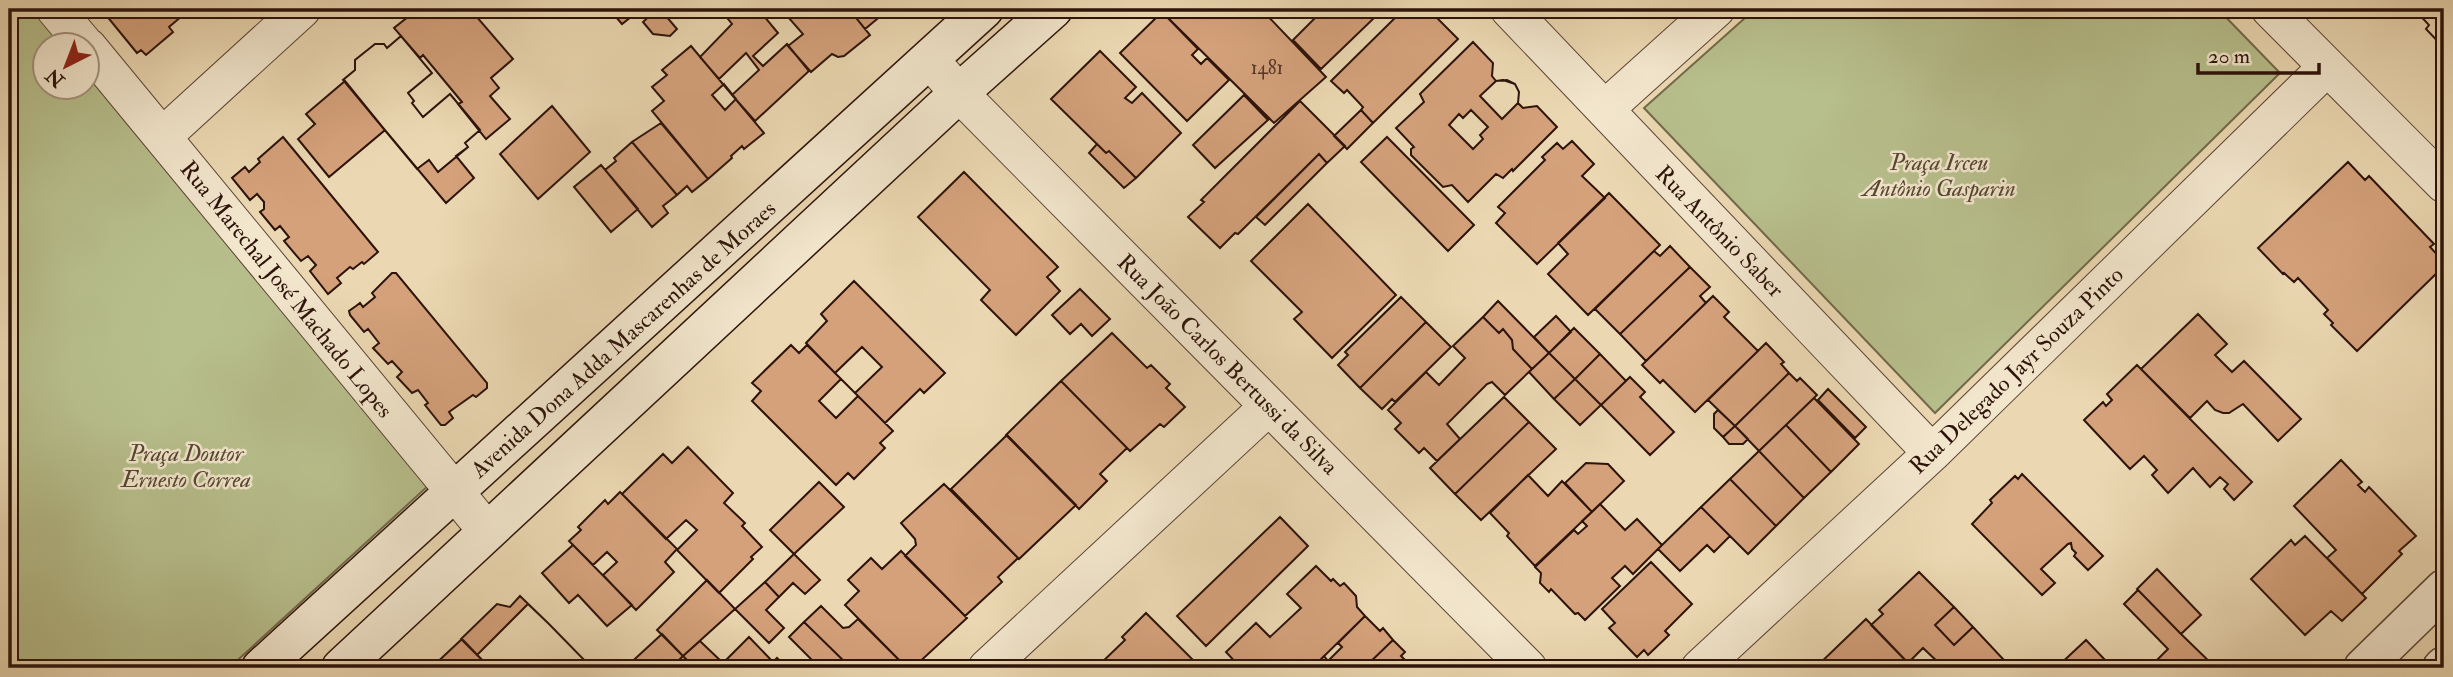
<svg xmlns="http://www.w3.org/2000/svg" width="2453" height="677" viewBox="0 0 2453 677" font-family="'IM FELL Double Pica',serif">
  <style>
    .green { fill: #b7bf8c; stroke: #72694b; stroke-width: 2 }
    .building { fill: #d4a17b; stroke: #2d130a; stroke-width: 2; fill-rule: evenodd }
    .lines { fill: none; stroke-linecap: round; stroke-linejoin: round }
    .minor-casing { stroke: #5c4434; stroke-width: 39 }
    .tertiary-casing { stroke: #5c4434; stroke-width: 41 }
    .secondary-casing { stroke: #2d130a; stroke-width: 41 }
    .minor { stroke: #f2e6cd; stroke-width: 37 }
    .tertiary { stroke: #f2e6cd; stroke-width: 38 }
    .secondary { stroke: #f2e6cd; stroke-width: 38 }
    .labels { text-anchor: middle; stroke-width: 5; stroke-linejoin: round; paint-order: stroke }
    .number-label { font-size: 19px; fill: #573626 }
    .park-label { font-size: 23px; font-style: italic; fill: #564731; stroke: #f2e6cd }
    .street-label { font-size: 23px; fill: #2d130a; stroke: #f2e6cd }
  </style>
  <rect width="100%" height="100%" fill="#ebd8b2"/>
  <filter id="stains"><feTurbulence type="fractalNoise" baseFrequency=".00286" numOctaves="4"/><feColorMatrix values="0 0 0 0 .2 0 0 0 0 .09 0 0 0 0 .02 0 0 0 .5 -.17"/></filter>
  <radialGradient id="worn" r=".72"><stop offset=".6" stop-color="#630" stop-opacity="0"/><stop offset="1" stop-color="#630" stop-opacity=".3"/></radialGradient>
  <path class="green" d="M9 9H45L75 45 46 46V88H88V62L429 485 229 668H9Z
    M1755 9H2218L2280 73 1935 413 1644 108Z"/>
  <path class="building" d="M101 9H186L188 11 169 27 173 32 146 55 141 50 137 53Z
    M418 9H431L436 14 442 9H470L513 59 491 78 499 88 490 96 510 119 486 139 458 104 462 102 423 55 420 58 394 28Z
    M609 9H641L622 24Z
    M657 9H660L677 29 670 36 653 34 643 22Z
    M720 9H758L778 33 753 56 763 66 787 44 809 71 755 121 732 95 759 70 746 53 719 79 700 57 732 24Z
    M781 9H849L870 35 844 56 838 57 832 54 811 72 788 46 803 34Z
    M849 9H889L865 29Z
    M1163 9H1261L1326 77 1274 123 1161 11Z
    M1324 9H1364L1373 19 1321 69 1293 40Z
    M1404 9H1433L1430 11 1458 39 1373 123 1361 110 1363 107 1347 90 1344 93 1331 81Z
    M2414 9H2444V48L2426 29 2429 25Z
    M2414 9H2444V48L2426 29 2429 25Z
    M1162 12 1198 49 1192 55 1201 64 1207 58 1229 80 1187 121 1120 53Z
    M401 36 432 73 408 93 414 101 412 103 423 117 450 94 480 130 465 143 468 147 438 172 429 160 417 169 343 80 355 70V60L375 44H384L387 48Z
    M401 36 432 73 408 93 414 101 412 103 423 117 450 94 480 130 465 143 468 147 456 156 474 178 446 203 343 80 355 70V60L375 44H384L387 48Z
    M1473 42 1493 63 1492 76 1496 81 1507 80 1515 84 1519 92 1518 103 1523 108 1537 106 1557 127 1513 171 1512 169 1503 178 1496 174 1468 202 1452 185 1443 187 1411 155V149L1414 147 1396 128 1424 102 1420 94ZM1471 110 1488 127 1480 135 1483 139 1473 149 1449 125 1459 114 1463 118Z
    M691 46 764 133 744 149 742 146 731 156 732 158 708 179 652 111 664 101 652 87 667 75 662 70Z
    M1100 51 1136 87 1125 98 1132 103 1142 93 1181 133 1136 178 1109 151 1106 153 1051 99Z
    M1503 80 1515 84 1519 92 1518 103 1502 119 1480 96 1496 81Z
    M345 81 385 130 329 177 298 139 315 124 306 114Z
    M724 84 736 99 725 110 712 95Z
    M1244 95 1268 120 1215 168 1193 145Z
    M1300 101 1345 146 1327 163 1319 154 1238 234 1235 233 1220 248 1188 217 1204 202 1201 200Z
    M552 106 590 152 538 199 500 154Z
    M1361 110 1373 123 1347 149 1334 136Z
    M661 123 708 179 692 192 687 186 677 195 632 142Z
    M283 137 378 252 364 264 362 262 353 269 350 267 337 278 341 283 328 294 310 271 316 265 308 256 301 261 284 241 289 237 280 226 275 230 260 212 264 209V202L257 194 250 200 232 178 245 167 249 172 260 162 258 159Z
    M1387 137 1474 225 1448 251 1361 162Z
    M1572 141 1594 164 1582 176 1605 198 1537 264 1496 223 1505 213 1498 207 1545 160 1542 157 1557 143 1563 149Z
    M632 142 677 195 663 206 668 213 652 227 605 170 616 161 614 158Z
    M1097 144 1106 153 1109 151 1136 178 1124 188 1089 153Z
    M1319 154 1327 163 1265 225 1256 217Z
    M2348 162 2365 180 2369 176 2434 244 2430 247 2444 262V266L2357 351 2331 325 2333 323 2324 314 2328 310 2298 278 2294 282 2284 273 2283 274 2258 248Z
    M601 165 638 209 611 232 574 187Z
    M964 172 1058 267 1047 277 1060 291 1016 335 981 300 990 290 918 217Z
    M1609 193 1660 245 1588 315 1548 274 1568 254 1558 243Z
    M1308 204 1396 295 1332 358 1294 319 1302 312 1251 261Z
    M1670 246 1690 267 1620 334 1595 309 1654 251 1660 256Z
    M1690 267 1710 287 1700 296 1706 303 1646 361 1620 334Z
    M392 273H396L487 383V388L476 397 473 395 449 412 453 418 445 425H441L425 405 428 403 418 390 412 393 397 377 402 372 392 361 388 364 373 348 379 343 368 329 364 332 350 315 349 311 356 306 360 303 363 307 375 297 372 293Z
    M854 281 945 373 924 393 920 389 885 423 855 393 882 367 862 347 835 373 806 343 827 321 821 314Z
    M1080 289 1110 319 1092 336 1081 324 1070 334 1052 315Z
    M1713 296 1729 312 1724 317 1758 351 1695 412 1663 380 1660 383 1642 365Z
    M1401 297 1426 322 1360 388 1338 365 1348 355 1345 352Z
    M1498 301 1549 353 1532 369 1513 349 1512 340 1503 329 1499 333 1483 317Z
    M2198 314 2227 344 2215 355 2232 372 2244 361 2301 419 2278 441 2243 404 2229 413H2223L2215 410 2207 401 2190 418 2141 369Z
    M1556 316 1571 332 1549 353 1534 337Z
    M1483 317 1499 333 1503 329 1512 340 1513 349 1532 369 1505 395 1492 382 1487 384 1447 424 1460 439 1437 461 1424 448 1419 453 1395 429 1401 423 1388 410 1426 372 1439 385 1465 358 1453 346Z
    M1426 322 1451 347 1395 402 1392 399 1382 409 1360 388Z
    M1574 328 1600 354 1575 379 1549 353Z
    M1112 333 1147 368 1151 365 1170 384 1166 388 1185 407 1164 427 1160 424 1130 451 1061 381Z
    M1766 343 1784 362 1781 364 1789 373 1735 426 1708 400Z
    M791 345 799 353 807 345 893 431 880 443 885 448 854 479 848 473 836 485 752 401 761 391 752 383Z
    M1549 353 1575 379 1554 399 1529 372Z
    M1600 354 1626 381 1601 405 1575 379Z
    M2137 365 2252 482 2234 500 2224 489 2228 484 2220 477 2210 487 2193 468 2168 493 2152 475 2157 470 2144 456 2130 469 2084 420 2103 402 2106 406 2112 400 2107 394Z
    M1789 373 1797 381 1800 378 1817 395 1759 451 1735 426Z
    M1630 377 1645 392 1640 397 1674 432 1650 455 1601 405Z
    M841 379 858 396 836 418 819 401Z
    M1575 379 1601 405 1580 425 1554 399Z
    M1061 381 1127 448 1100 474 1107 481 1079 509 1006 435Z
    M1828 389 1866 427 1855 438 1818 400Z
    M1504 397 1529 422 1455 494 1430 468Z
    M1814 398 1859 444 1831 472 1786 425Z
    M1718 410 1735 426 1723 437 1714 428V414Z
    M1529 422 1556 449 1481 520 1455 494Z
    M1786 425 1831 472 1804 498 1759 451Z
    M1735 426 1748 439 1743 444H1729L1723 437Z
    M1007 435 1076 505 1019 559 951 489Z
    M688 447 733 493 724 503 745 523 742 526 762 547 751 557 753 559 719 593 677 550 697 530 686 520 666 539 622 494 663 454 672 463Z
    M1759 451 1804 498 1776 526 1730 479Z
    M2341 460 2362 482 2358 485 2365 492 2369 487 2416 536 2399 551 2402 554 2362 594 2327 558 2336 550 2294 506Z
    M1586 463 1608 464 1624 481 1592 512 1565 483Z
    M2022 474 2103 556 2088 570 2074 556 2076 553 2072 549 2071 543 2068 544 2041 569 2055 583 2042 595 1972 524 1992 503 1990 500 2015 476 2018 479Z
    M1528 475 1548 496 1562 481 1592 512 1535 566 1507 536 1509 533 1490 513Z
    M1730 479 1776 526 1748 554 1701 507Z
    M819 482 844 507 794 554 770 530Z
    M944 484 1018 558 998 577 1002 582 965 616 905 556 916 545 915 539 901 523Z
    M620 492 677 549 665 562 674 572 636 610 603 575 617 562 607 552 593 565 569 541 581 530 578 527 605 500 608 504Z
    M1600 504 1625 530 1637 519 1662 545 1633 574 1625 566 1612 578 1620 586 1585 620 1578 613 1575 614 1551 589 1549 592 1540 583 1541 573 1535 567 1574 530 1578 534 1587 526 1582 521Z
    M1701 507 1730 536 1714 552 1707 545 1680 571 1658 549Z
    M1280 517 1308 546 1206 646 1177 616Z
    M2305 536 2366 598 2342 621 2331 611 2305 635 2251 579 2291 540 2295 545Z
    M573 545 632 605 607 626 578 595 569 603 542 573Z
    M901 551 967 618 913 668 905 666 845 605 859 591 848 580 871 558 882 569Z
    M794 554 820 580 805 594 793 583 779 597 765 582Z
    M1651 562 1692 604 1665 631 1669 635 1648 655 1644 650 1637 657 1609 628 1615 623 1602 609Z
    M1316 566 1331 581 1333 579 1340 586 1344 583 1356 596 1357 607 1365 616 1312 668H1239L1240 667 1226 652 1256 623 1270 637 1301 608 1287 594Z
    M2157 569 2201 615 2181 634 2137 589Z
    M1919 572 1954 607 1935 625 1954 645 1973 627 2003 659 1995 668H1940L1942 666 1923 648 1908 663 1871 625 1883 614 1879 610Z
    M707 580 735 609 683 656 657 630Z
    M765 582 779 597 766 610 784 628 769 643 735 609Z
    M2138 590 2181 634 2216 668H2149L2168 649 2124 604Z
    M520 596 549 624 592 668H490L461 639 497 604 510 607Z
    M528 604 549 624 592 668H490L477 655Z
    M821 606 843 628 849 627 858 619 905 666 851 668 804 622Z
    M1954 607 1973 627 1954 645 1935 625Z
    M1146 613 1201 668H1096L1125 640 1122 637Z
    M1365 616 1380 631 1383 628 1393 640 1364 668H1312L1324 656 1328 661 1342 647 1338 643Z
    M1866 619 1913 668H1815Z
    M804 622 851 668H809L811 659 789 637Z
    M662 634 683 656 671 668H625Z
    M749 637 773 662 777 658 787 668H695L683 656 700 641 723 663Z
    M462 639 490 668H431Z
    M1393 640 1405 652 1401 656 1413 668H1364Z
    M2086 640 2107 662 2101 668H2056Z
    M683 656 695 668H671Z
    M2003 659 2013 668H1995Z"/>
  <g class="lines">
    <defs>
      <path id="minor" d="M55 9 86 46
        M1509 9 1932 453
        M2270 9 2444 184
        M88 47 487 531
        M929 59 959 93 1528 668
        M1605 109 1716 9
        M163 136 302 9
        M987 668 1269 406
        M1700 668 1932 453 2327 67"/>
      <path id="tertiary" d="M2363 668 2444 589
        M2442 668 2444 666"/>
      <path id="secondary" d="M261 668 984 9
        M341 668 959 93 1053 9"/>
    </defs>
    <use href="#minor" class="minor-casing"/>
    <use href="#tertiary" class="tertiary-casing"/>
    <use href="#secondary" class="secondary-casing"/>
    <use href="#minor" class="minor"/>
    <use href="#tertiary" class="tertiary"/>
    <use href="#secondary" class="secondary"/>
  </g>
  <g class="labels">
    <g class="number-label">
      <text x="1267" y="74">1481</text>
    </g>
    <g class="park-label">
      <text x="1939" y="170">Praça Irceu<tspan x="1939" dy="26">Antônio Gasparin</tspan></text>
      <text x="186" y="461">Praça Doutor<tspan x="186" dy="26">Ernesto Correa</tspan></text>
    </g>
    <g class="street-label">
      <text transform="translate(1720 231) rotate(46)" y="8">Rua Antônio Saber</text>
      <text transform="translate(287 289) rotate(51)" y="8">Rua Marechal José Machado Lopes</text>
      <text transform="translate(623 339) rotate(-42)" y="8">Avenida Dona Adda Mascarenhas de Moraes</text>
      <text transform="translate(1228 364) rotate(45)" y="8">Rua João Carlos Bertussi da Silva</text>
      <text transform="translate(2016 370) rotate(-44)" y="8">Rua Delegado Jayr Souza Pinto</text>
    </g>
  </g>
  <rect width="2453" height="677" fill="none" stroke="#ebd8b2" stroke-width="35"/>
  <rect x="10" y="10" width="2432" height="656" fill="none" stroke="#2d130a" stroke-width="3.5"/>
  <rect x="18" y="18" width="2418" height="642" fill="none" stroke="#2d130a" stroke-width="2"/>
  <g transform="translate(66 66) rotate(222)"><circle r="33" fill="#f2e6cd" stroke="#a3927f" stroke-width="2"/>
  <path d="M0-5L12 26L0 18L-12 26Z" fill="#8f2418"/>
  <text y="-10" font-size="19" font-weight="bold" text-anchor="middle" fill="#2d130a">N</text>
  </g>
  <path d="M2198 63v10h121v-10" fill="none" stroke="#2d130a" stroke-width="3.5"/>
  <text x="2208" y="63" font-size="21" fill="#2d130a" stroke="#f2e6cd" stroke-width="5" paint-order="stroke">20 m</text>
  <rect width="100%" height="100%" filter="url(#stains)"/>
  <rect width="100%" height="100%" fill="url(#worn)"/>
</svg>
